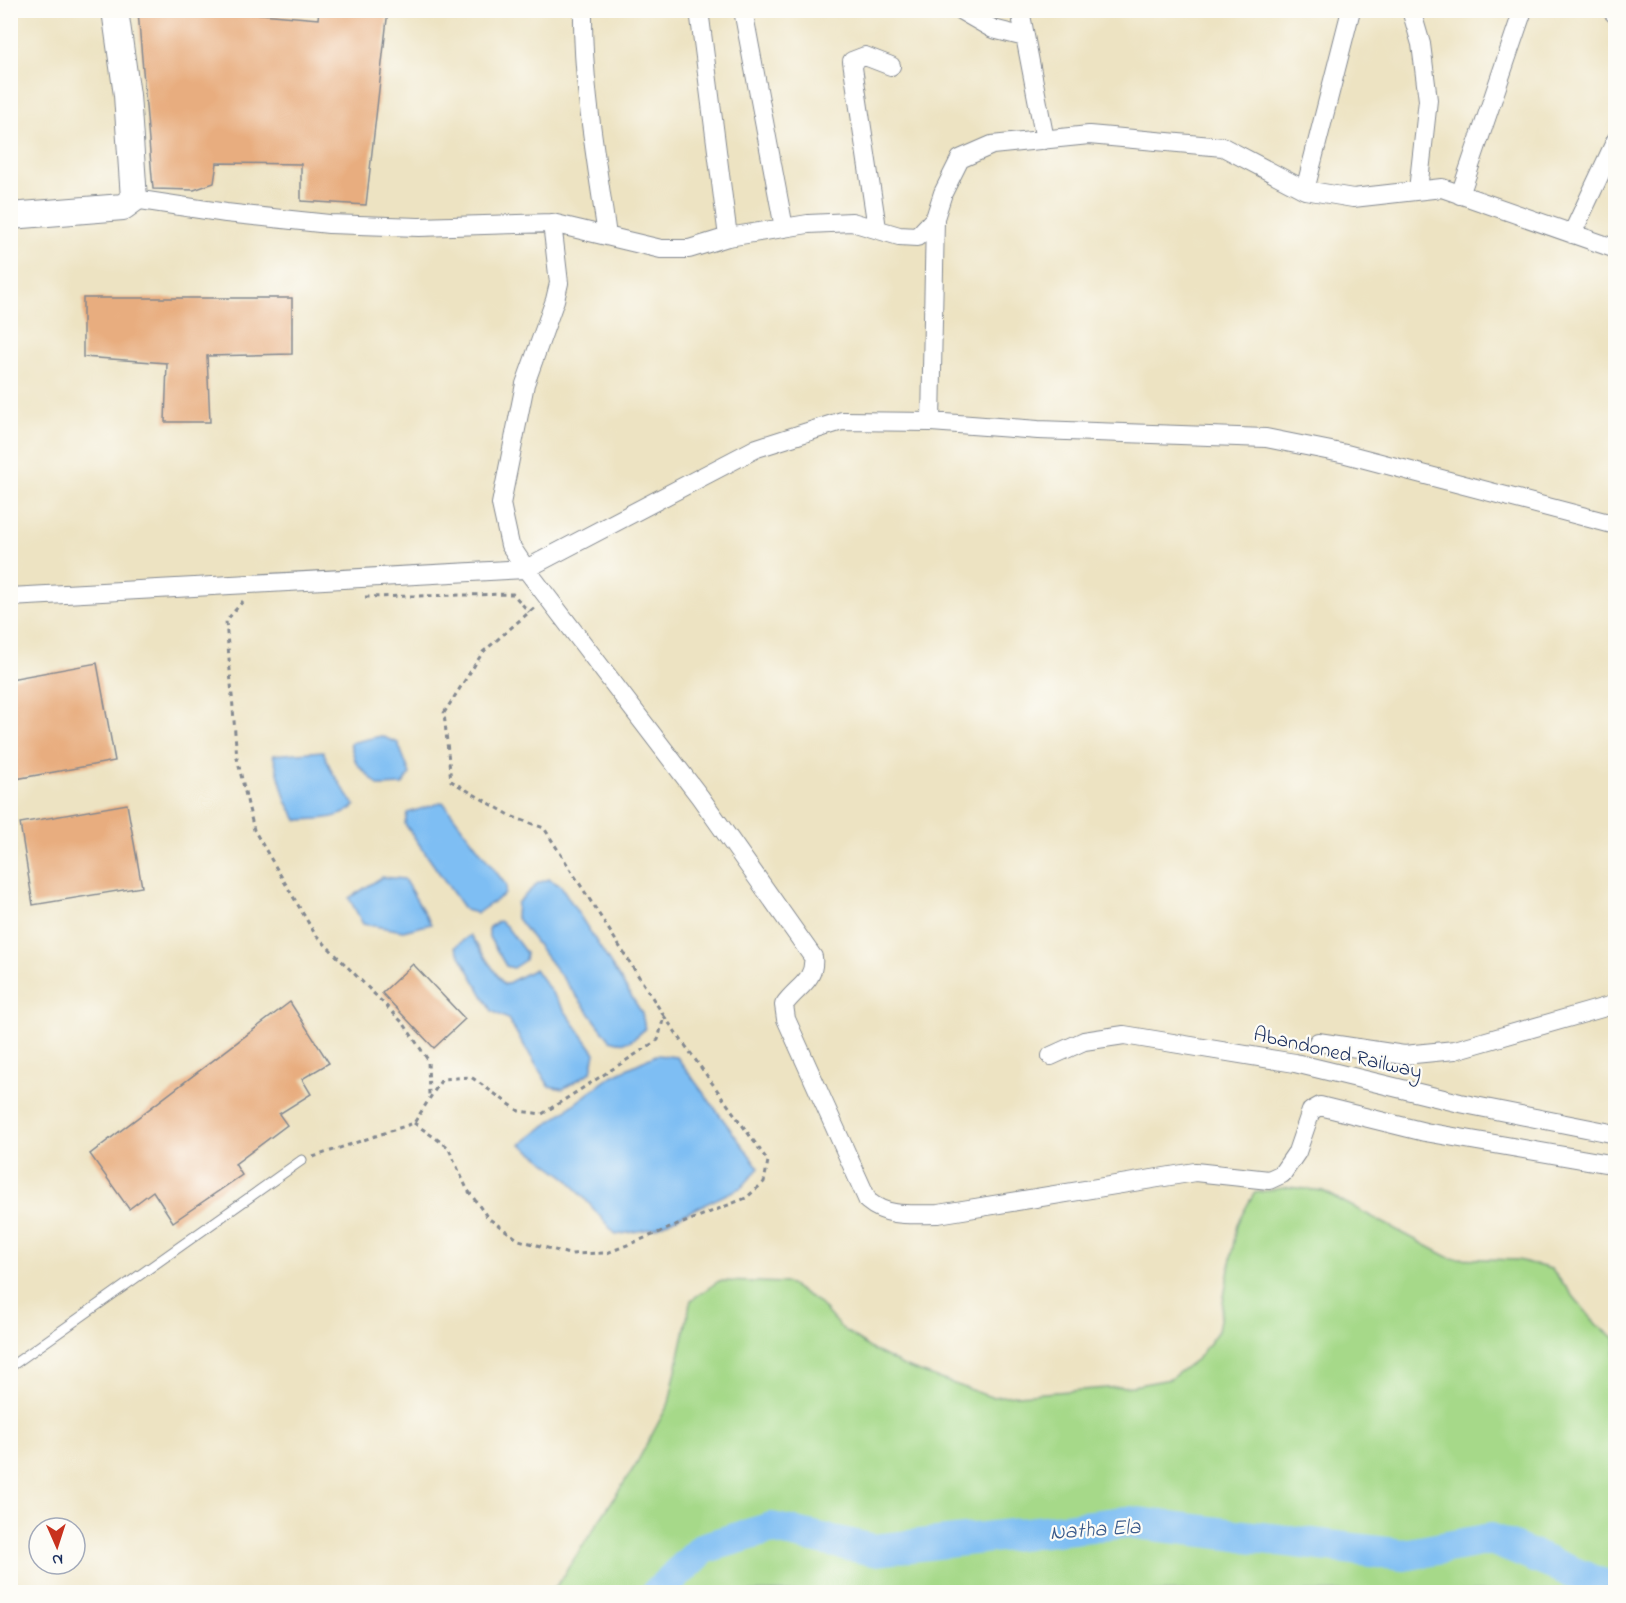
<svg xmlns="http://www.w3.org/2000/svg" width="1626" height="1603" viewBox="0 0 1626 1603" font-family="'Indie Flower',sans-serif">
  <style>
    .green { fill: #a6d989; stroke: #608474; stroke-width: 1.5 }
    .water { fill: #7ebef3; stroke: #4c76a8; stroke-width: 1.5 }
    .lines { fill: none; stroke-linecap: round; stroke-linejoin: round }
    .river { stroke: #7ebef3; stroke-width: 32 }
    .building { fill: #e8ad7f }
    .lane-casing { stroke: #848990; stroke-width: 11 }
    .street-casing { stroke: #848990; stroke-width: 20 }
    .secondary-casing { stroke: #848990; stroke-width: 28 }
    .path { stroke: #848990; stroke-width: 3; stroke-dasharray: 4.5 4.5; stroke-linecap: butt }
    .lane { stroke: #fff; stroke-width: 9 }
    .street { stroke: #fff; stroke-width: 18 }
    .secondary { stroke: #fff; stroke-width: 26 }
    .labels { text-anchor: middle; stroke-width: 4.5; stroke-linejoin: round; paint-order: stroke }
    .street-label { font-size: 21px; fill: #1b2f5e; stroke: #fdfcf7 }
    .water-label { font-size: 22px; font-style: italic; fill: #395a8b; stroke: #fdfcf7 }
  </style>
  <rect width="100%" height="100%" fill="#fdfcf7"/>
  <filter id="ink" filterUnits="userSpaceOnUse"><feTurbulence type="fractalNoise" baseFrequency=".0167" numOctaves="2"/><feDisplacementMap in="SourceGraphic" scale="12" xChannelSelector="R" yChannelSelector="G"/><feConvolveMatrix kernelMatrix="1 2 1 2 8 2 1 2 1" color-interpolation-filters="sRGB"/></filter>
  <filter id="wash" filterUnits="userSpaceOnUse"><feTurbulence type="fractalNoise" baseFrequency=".008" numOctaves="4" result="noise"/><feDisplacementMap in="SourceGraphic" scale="24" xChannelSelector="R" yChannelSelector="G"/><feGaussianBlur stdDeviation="1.35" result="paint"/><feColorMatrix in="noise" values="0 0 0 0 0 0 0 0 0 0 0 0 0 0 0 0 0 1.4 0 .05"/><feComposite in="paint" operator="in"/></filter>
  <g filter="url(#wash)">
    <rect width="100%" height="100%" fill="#ede3c2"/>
    <path class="green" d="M1289 1187 1323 1191 1450 1258 1518 1260 1551 1269 1597 1325 1615 1338V1592H548L557 1585 635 1466 669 1403 691 1300 719 1281 787 1283 818 1302 839 1326 871 1349 906 1367 991 1397 1133 1386 1170 1379 1198 1358 1218 1331 1237 1224 1254 1193Z"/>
    <path class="water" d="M381 736 398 743 410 774 402 785 379 786 356 763 350 743Z
      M323 751 332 772 355 806C340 820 317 819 297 820L286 801 273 755Z
      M443 802 506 885 505 894 477 913 465 910 405 824 407 813Z
      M382 877 404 879 431 924 403 931 363 924 349 898Z
      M549 879 561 886 642 1013 645 1029C632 1041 627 1046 610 1040L516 917 517 903 538 883Z
      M499 921 506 926 526 953 525 960 513 968 506 966 489 937V927Z
      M470 935 504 985 535 969 595 1053 591 1072 563 1089 549 1086 508 1019 492 1011 455 947Z
      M656 1055 677 1057 759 1168 742 1187 655 1228 616 1235 567 1178 521 1144 610 1077Z"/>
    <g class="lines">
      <path class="river" d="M658 1592 704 1548 771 1528 874 1550 1128 1522 1404 1555 1491 1539 1616 1590"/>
    </g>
    <g id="blocks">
      <path class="building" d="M319 10H388L366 205 301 201V164L217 163 214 183 194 190 153 189 138 11 239 12 318 19Z
        M83 298H292V354L207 356 210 422H165L167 363 83 357Z
        M97 663 115 761 10 780V679Z
        M127 804 142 887 33 905 20 823Z
        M413 964 465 1019 434 1048 382 993Z
        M290 1002 329 1063 302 1079 311 1094 279 1114 287 1125 235 1164 242 1175 173 1222 153 1191 129 1209 90 1154Z"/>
    </g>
  </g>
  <g filter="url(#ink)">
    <use href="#blocks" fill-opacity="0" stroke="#848990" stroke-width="1.5"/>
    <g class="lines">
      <defs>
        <path id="lane" d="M10 1367 302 1160"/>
        <path id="street" d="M583 10C582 85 597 162 607 236
          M699 10 728 237
          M743 10 784 228
          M960 10 993 29 1025 37
          M1020 10 1045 140
          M1411 10 1421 44 1428 100 1418 190
          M1611 10 1616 15
          M1305 190 1351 10
          M1460 195 1523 10
          M134 199 226 213 329 224 419 227 552 223 661 249H689L728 237 808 224 852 222 899 236 917 237 935 218 943 193 960 159 992 145 1089 135 1223 147 1305 190 1353 198 1442 188 1616 249
          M552 223 559 283 555 300 525 384 501 504 510 545 526 569 700 797 813 957C816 981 796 987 784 1005L786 1019 868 1201C888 1218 913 1214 938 1214L1195 1172 1269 1180 1282 1174 1297 1152 1311 1111 1320 1106 1425 1132 1616 1165
          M877 228 852 61 865 56 891 66
          M1572 234 1616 140
          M931 422 935 218
          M10 597 526 569 757 448 842 421 931 422 1038 430 1266 438 1346 454 1616 525
          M1318 1042 1404 1055 1455 1050 1616 1004
          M1051 1056 1084 1041 1124 1035 1295 1063 1460 1103 1616 1134"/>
        <path id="secondary" d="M10 216 123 207 134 199 127 95 115 10"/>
      </defs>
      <use href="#lane" class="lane-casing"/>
      <use href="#street" class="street-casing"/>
      <use href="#secondary" class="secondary-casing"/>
      <path class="path" d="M365 597 513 594 529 612
        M243 601 226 621 237 758 254 830 315 934 404 1024 428 1060 429 1096
        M414 1123 448 1147 467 1189 488 1218 519 1240 569 1254 607 1253 746 1198 764 1182 768 1161 664 1016
        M313 1157 414 1123 442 1079 471 1077 519 1111 542 1114 658 1040 664 1016 544 828 513 817 451 781 444 713 483 652 534 608"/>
      <use href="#lane" class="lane"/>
      <use href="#street" class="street"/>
      <use href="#secondary" class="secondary"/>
    </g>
  </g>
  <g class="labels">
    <g class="street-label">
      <text transform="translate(1338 1052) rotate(13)" y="7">Abandoned Railway</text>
    </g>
    <g class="water-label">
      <text transform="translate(1095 1528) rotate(-4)" y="8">Natha Ela</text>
    </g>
  </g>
  <rect width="1626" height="1603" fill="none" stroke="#fdfcf7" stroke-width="36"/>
  <g transform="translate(57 1546) rotate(177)"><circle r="28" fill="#fdfcf7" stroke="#a3aaba" stroke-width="1.5"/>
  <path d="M0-4.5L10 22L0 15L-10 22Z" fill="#c8321e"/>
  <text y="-9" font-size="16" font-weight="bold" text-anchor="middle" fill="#1b2f5e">N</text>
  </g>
</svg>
